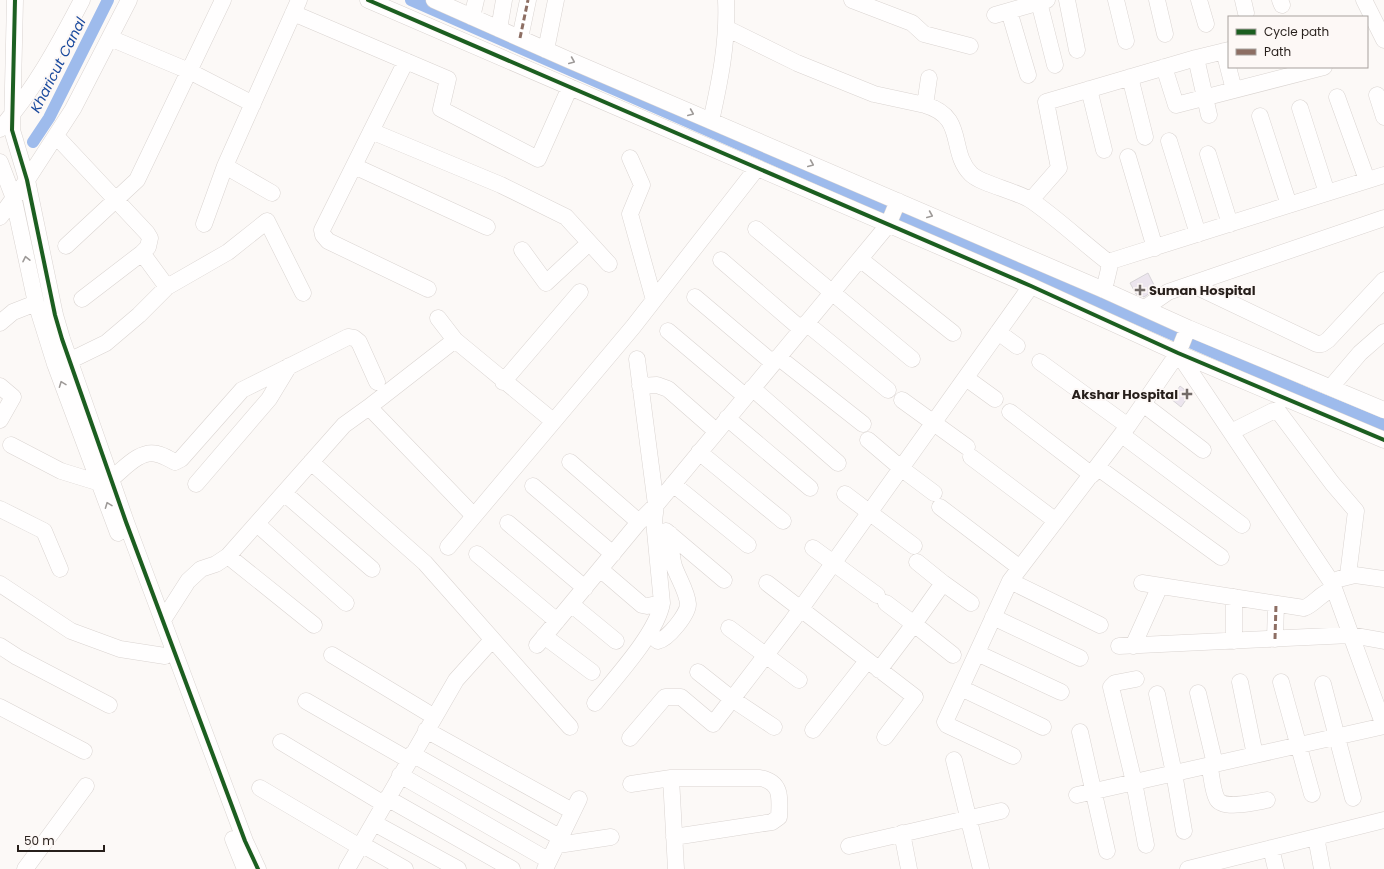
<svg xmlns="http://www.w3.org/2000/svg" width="1384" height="869" viewBox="0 0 1384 869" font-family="Poppins,sans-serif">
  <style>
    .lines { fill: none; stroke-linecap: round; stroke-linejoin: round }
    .canal { stroke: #9ebbec; stroke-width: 12 }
    .building { fill: #ece5ee; stroke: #d7d4d7 }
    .minor-casing { stroke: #dad4d1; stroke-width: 17 }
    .minor { stroke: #fffefe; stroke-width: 16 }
    .quiet { stroke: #8d6e63; stroke-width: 3; stroke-dasharray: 6 3; stroke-linecap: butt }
    .cycleway-casing { stroke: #fdf8f6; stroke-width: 6 }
    .cycleway { stroke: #1b5e20; stroke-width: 4 }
    .oneway { stroke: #9e9a98 }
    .poi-dot { fill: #726b68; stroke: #fdf8f6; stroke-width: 1.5 }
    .labels { text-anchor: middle; stroke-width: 3.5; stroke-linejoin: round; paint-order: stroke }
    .poi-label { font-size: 13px; font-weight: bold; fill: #271f1b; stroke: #fdf8f6; text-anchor: start }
    .water-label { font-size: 14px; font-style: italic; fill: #19499d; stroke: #fdf8f6 }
  </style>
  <rect width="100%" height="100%" fill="#fcf9f7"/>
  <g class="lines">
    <path class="canal" d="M411 0 1306 393 1384 425
      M33 142 49 118 108 0"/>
  </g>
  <path class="building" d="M1148 273 1156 289 1144 297 1136 294 1130 283Z
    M1180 386 1190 394 1181 407 1171 399Z"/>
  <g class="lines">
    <defs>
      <path id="minor" d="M15 0 12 130 27 180 55 315 62 339 126 522 245 841 258 869
        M368 0 1031 286 1178 353 1384 440
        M434 0 569 60 1104 290 1188 328 1384 410
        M852 0 912 23 924 34 970 46
        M1067 0 1077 50
        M1116 0 1126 41
        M1157 0 1165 34
        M1199 0 1206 24
        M1243 0 1246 13
        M1280 0 1282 5
        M1364 0 1384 40
        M1039 2 1055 65
        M1009 11 1028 75
        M293 13 448 79 441 109 538 159 570 87
        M995 15 1047 0
        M472 17 476 0
        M726 28 797 63 874 94 925 105 929 78
        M499 29 504 0
        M110 38 189 71 253 104
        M520 38 528 0
        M546 50 556 0
        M1224 51 1234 90
        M1196 58 1209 115
        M406 61 322 230 323 235 328 241 428 289
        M1164 67 1176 105 1324 67
        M1130 77 1145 137
        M1089 89 1104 150
        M1377 95 1384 117
        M1337 97 1367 180
        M925 105C967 117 948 151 971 174 981 184 1017 191 1032 201 1058 219 1082 242 1108 262
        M1300 108 1327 193
        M1260 116 1289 205
        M711 121C720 81 728 41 726 0
        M0 129C34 90 58 46 82 0
        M371 131 501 185 566 217 609 264
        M56 136 147 233 150 238 148 247 142 253
        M1169 141 1198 234
        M1208 154 1230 224
        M1128 157 1155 248
        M630 158 642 185 630 214 654 300
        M0 162 13 196 36 303 55 364 118 533
        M225 166 272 193
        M354 166 487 227
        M1031 200 1059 168 1046 102 1196 58 1229 50
        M0 217 27 180 73 109 129 0
        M204 224 225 166 299 0
        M756 229 912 359
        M66 246 137 180 223 0
        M522 250 546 283 589 243
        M860 259 953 333
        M721 260 801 329
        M1191 284 1317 344H1322L1328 340 1384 280
        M1104 290 1109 269 1108 262 1384 175
        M695 297 773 363
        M82 299 142 253 167 287 228 252 267 221 303 293
        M1145 308 1168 292 1384 218
        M438 318 455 340
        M0 323 13 312 36 303
        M806 323 888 390
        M668 331 745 396
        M998 332 1017 346
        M1178 353 1332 583 1384 726
        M778 357 863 424
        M69 361 106 343 139 315 167 287
        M1040 362 1128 426
        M966 378 995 399
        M503 382 580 292
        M0 386 13 397 0 420
        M640 386 657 385 668 389 716 431
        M1331 387 1360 353 1384 332
        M752 388 838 463
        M902 400 967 447
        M1143 404 1203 450
        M369 407 455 340 553 421
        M1010 412 1092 475
        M727 418 810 488
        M1231 432 1273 411H1278L1332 483 1356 511 1348 575
        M1122 435 1242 525
        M868 440 902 469 934 493
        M11 445 61 471 100 483
        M699 452 783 521
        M971 457 1056 521
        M311 462 425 563 570 727
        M570 462 639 522
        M1097 467 1221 557
        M111 479C123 470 140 449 157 454 163 455 169 459 175 462L181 459 242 390 348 337 354 338 359 342 377 382
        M196 484 269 399 289 366
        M673 484 748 545
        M533 486 613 554
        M284 493 372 569
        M845 494 914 546
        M940 507 1020 568
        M0 509 44 531 60 569
        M508 523 585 588
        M257 524 346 603
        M666 531 724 580
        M448 547 633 327 757 168
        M813 548 877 595
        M477 554 557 621
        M228 556 314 625
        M917 562 943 583 914 624 953 655
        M600 569 642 605 647 606 662 603
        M1339 579 1355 575 1384 579
        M1010 581 1100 625
        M767 583 915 697 885 737
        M943 583 971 603
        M1142 583 1304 608C1315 604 1320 593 1334 589
        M0 584 71 631 120 649 165 656
        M571 604 616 641
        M993 617 1080 658
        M163 620 188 581 201 569 216 564 228 556 344 425 369 407 474 516
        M729 628 799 680
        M649 633 658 641C668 639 688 614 688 604 687 591 678 578 674 566 671 556 671 545 670 534
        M544 636 592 672
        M1275 639 1276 604
        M1234 641V597
        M537 645 639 522 656 505 637 359
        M0 646 17 657 109 705
        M1119 646 1351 635 1384 641
        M1133 646 1160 586
        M977 653 1061 692
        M332 655 433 716
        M879 670 914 624 886 603
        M698 672 732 699 774 727
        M1136 679 1115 683 1111 687 1134 782 1146 845
        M1240 682 1255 755
        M1281 682 1312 794
        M1323 684 1353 798
        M961 688 1043 727
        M1198 693 1215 764
        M1157 694 1174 773 1184 831
        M306 701 409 760
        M595 703C615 678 657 633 662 603L654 521 656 505 888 225 898 201
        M0 707 84 751
        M426 730 565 807
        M813 730 867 661
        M1080 732 1107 851
        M630 738 665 697H681L713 724 792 621 1031 286
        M281 742 384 804
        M412 754 554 834
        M1013 756 947 725 945 722 1010 581 1128 426 1178 353 1188 328
        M954 760 981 869
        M1209 765C1212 775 1212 790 1217 799 1223 810 1256 802 1267 800
        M400 775 541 856
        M671 778 676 869
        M631 784 671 778H760C782 782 780 798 779 817L772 822 674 837
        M260 788 360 847
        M1077 795 1384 726
        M387 798 512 869
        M374 823 458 869
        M902 833 909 869
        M1316 837 1322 869
        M233 839 245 869
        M361 844 405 869
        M558 845 611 837
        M849 846 1001 811
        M1271 848 1276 869
        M25 869 86 786
        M347 869 456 680 492 640
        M545 869 579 799
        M1188 869 1384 820"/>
    </defs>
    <use href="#minor" class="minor-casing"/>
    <use href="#minor" class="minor"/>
    <path class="quiet" d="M520 38 528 0
      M1275 639 1276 604"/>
    <defs>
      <path id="cycleway" d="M15 0 12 130 27 180 55 315 62 339 126 522 245 841 258 869
        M368 0 1031 286 1178 353 1384 440"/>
    </defs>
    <use href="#cycleway" class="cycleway-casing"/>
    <use href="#cycleway" class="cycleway"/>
  </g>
  <defs><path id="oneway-chevron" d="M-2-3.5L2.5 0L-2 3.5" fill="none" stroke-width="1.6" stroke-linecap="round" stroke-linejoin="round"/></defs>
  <g class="oneway">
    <use href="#oneway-chevron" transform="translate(572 61) rotate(23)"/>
    <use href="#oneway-chevron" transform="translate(691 113) rotate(23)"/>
    <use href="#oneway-chevron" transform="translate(811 164) rotate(23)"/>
    <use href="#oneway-chevron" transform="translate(930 215) rotate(23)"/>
    <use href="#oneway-chevron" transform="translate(26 259) rotate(-102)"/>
    <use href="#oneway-chevron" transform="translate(62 384) rotate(-111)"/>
    <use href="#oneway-chevron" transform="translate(108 505) rotate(-111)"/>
  </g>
  <g class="poi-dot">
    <path d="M1138 284h4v4h4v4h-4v4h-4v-4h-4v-4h4z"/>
    <path d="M1185 388h4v4h4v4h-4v4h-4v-4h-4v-4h4z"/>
  </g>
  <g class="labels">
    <g class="poi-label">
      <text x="1149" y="295">Suman Hospital</text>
      <text x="1178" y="399" text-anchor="end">Akshar Hospital</text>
    </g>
    <g class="water-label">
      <text transform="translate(58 65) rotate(-63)" y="5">Kharicut Canal</text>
    </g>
  </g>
  <rect x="1228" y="16" width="140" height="52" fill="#fdf8f6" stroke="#a7a19e"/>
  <rect x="1236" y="29" width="20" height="6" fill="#1b5e20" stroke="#a7a19e"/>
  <text x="1264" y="36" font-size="12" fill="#271f1b">Cycle path</text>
  <rect x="1236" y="49" width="20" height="6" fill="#8d6e63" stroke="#a7a19e"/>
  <text x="1264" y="56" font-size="12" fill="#271f1b">Path</text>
  <path d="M18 845v6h86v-6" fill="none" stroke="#271f1b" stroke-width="2"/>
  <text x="24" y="845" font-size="12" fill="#271f1b" stroke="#fdf8f6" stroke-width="3" paint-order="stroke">50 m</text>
</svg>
